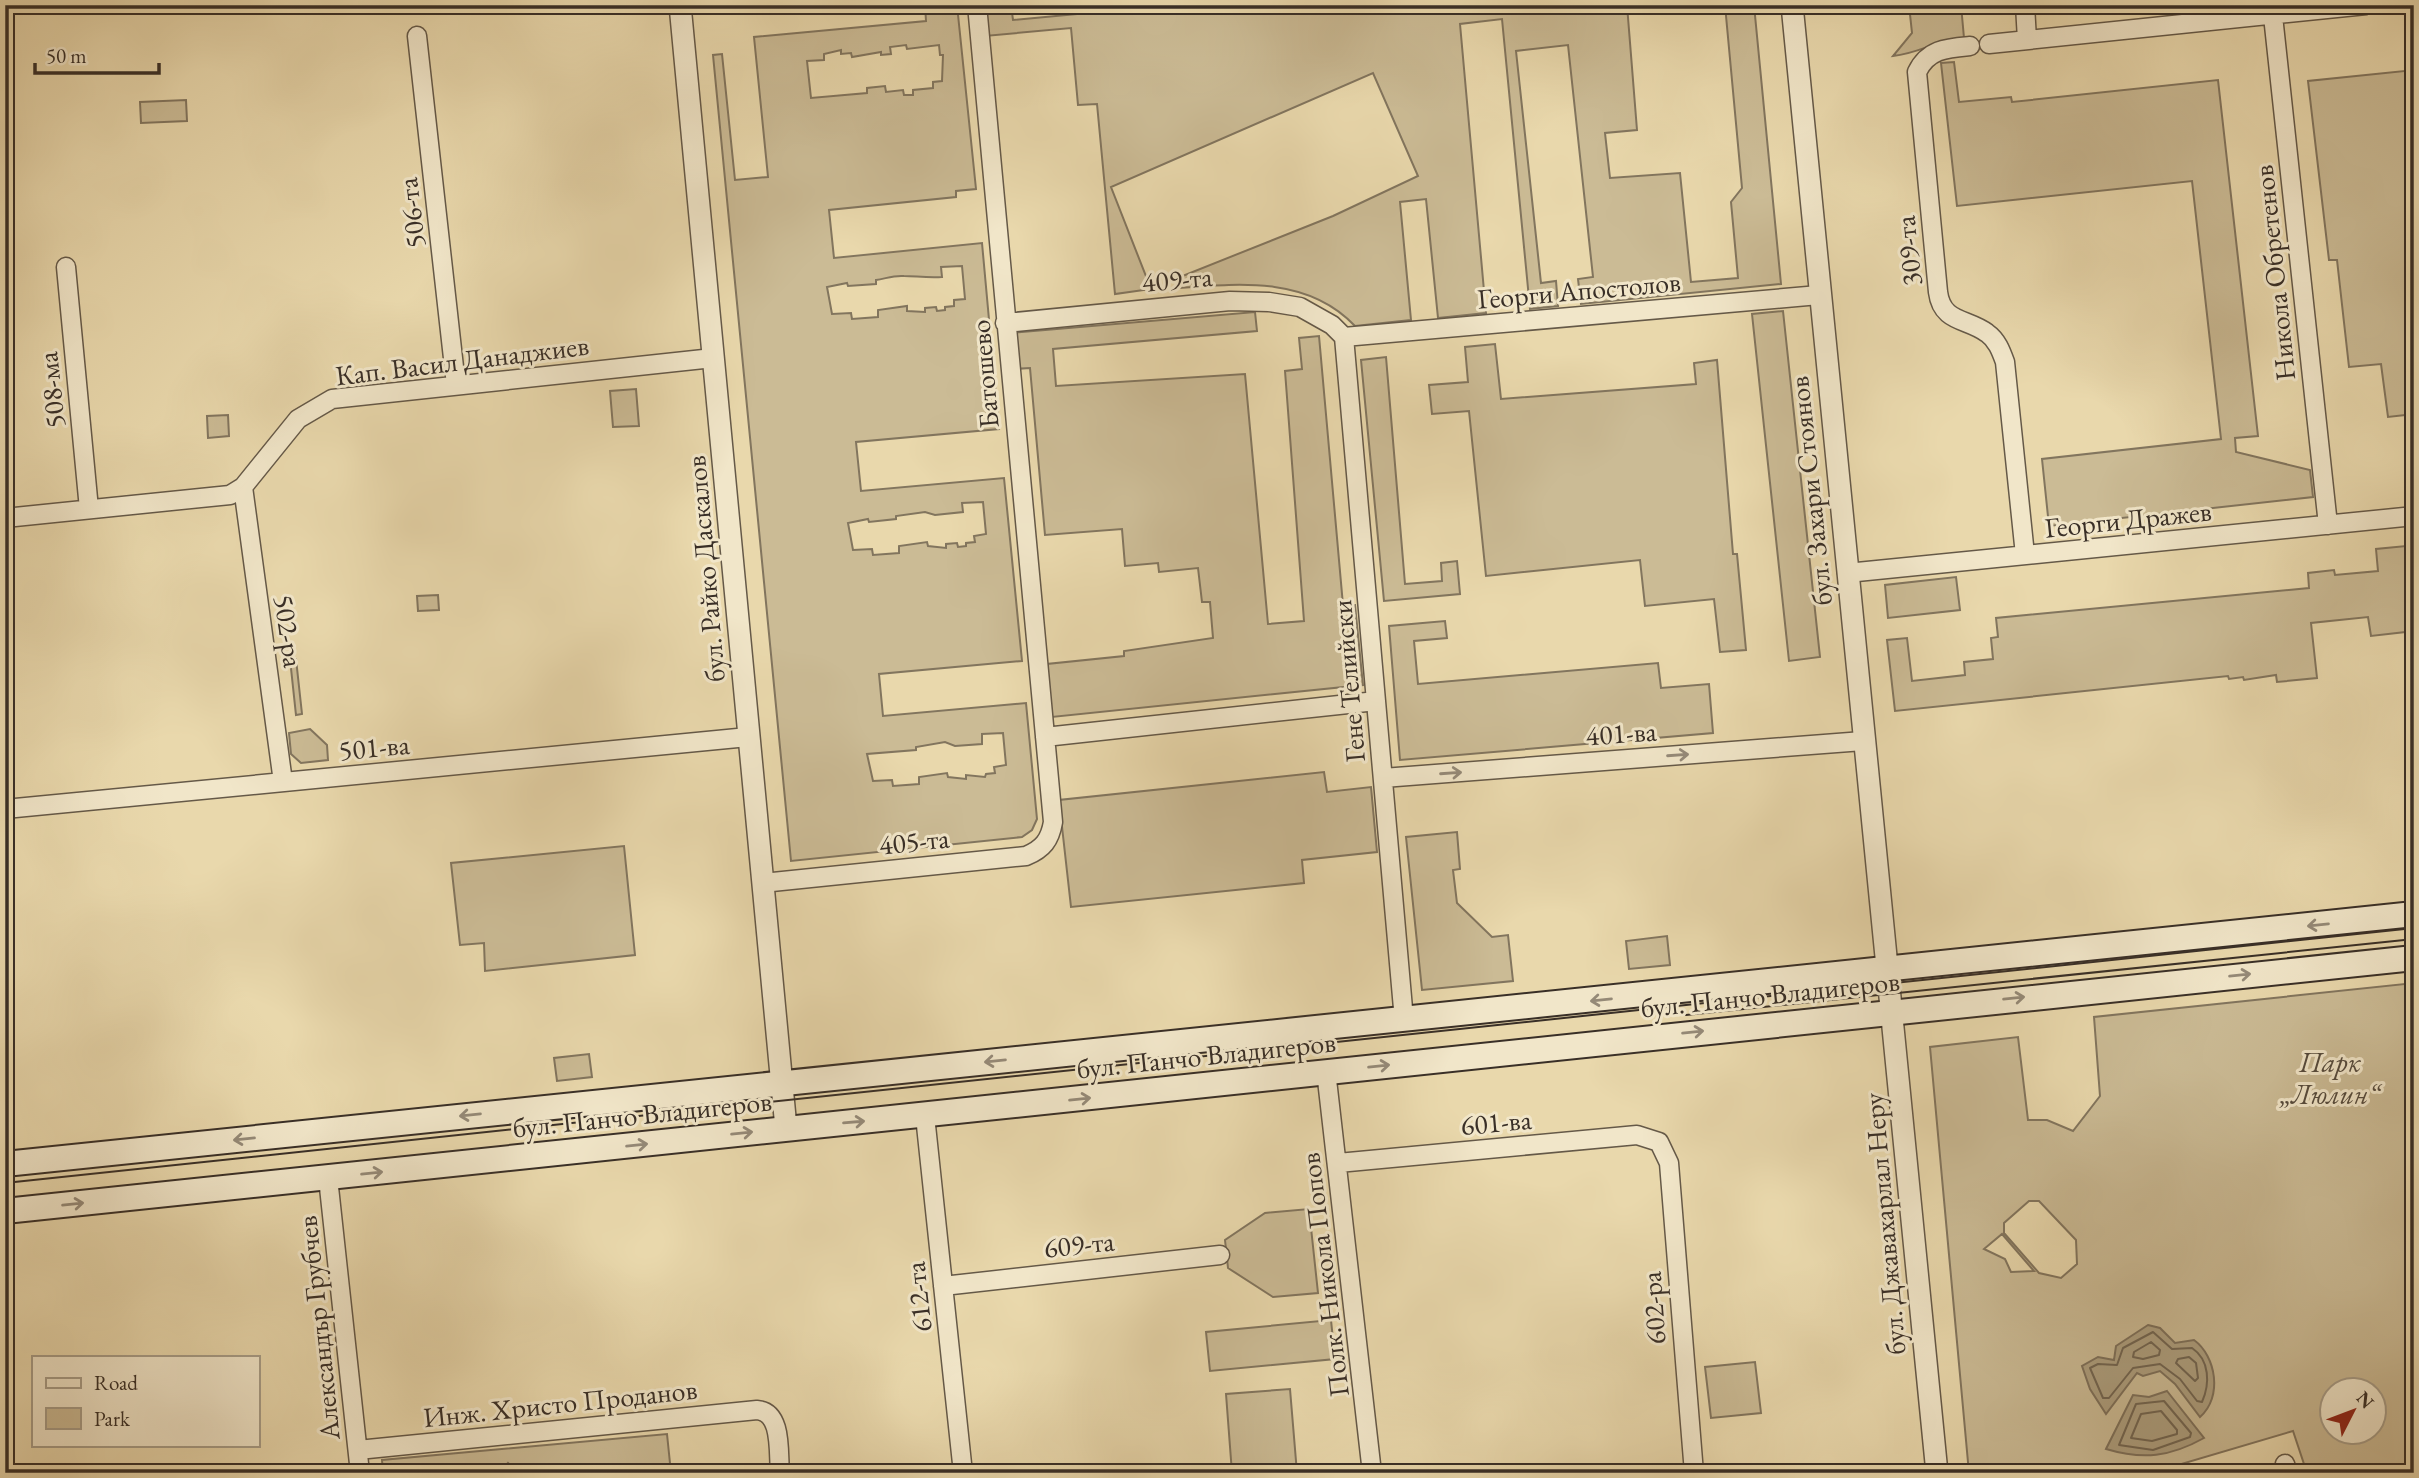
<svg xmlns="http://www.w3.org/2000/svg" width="2419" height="1478" viewBox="0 0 2419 1478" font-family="'EB Garamond',serif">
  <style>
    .green { fill: #cbbb95; stroke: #82755e; stroke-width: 2; fill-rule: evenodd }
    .water { fill: #ad9f7f; stroke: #7f725c; stroke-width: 2 }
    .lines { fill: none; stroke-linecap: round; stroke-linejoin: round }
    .shore { stroke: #736753; stroke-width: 2 }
    .minor-casing { stroke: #655948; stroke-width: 21 }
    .tertiary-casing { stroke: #655948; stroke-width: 24 }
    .secondary-casing { stroke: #392f27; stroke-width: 28 }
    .minor { stroke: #f1e6c9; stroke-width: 18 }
    .tertiary { stroke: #f1e6c9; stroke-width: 21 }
    .secondary { stroke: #f1e6c9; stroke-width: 24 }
    .tram { stroke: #392f27; stroke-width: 2 }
    .oneway { stroke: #958a78 }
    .labels { text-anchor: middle; stroke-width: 6; stroke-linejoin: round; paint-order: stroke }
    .street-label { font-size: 28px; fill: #392f27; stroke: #f1e6c9 }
    .park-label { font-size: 28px; font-style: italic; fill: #564b3d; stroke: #f1e6c9 }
  </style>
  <rect width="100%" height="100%" fill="#e9d8ac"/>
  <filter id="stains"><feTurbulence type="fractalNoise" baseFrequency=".00286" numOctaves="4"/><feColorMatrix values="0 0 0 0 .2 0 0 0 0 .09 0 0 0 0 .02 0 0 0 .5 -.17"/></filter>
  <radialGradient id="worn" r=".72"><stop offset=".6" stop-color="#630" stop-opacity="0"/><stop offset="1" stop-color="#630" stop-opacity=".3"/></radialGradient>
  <path class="green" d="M925 5H957L976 189 956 191V197L829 210 834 258 982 243 999 429 856 442 861 491 1004 478 1022 661 879 674 883 716 1026 703 1037 819 1032 830 1022 837 791 861 713 55 722 54 735 180 768 177 754 37 926 21ZM906 45 907 49 939 45 940 55H943L942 81 933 82V88L913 90V95H904L903 90 886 92 885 86 867 88V93L811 98 807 61 824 60V54L841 50V54L851 53 852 57 881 52V55L891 54 890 47ZM962 266 965 299 954 300V306L945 307V310L937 311 936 307 925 308V312L907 311V306L878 310V317L852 319 851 313 832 314 827 287 847 283 848 286 876 284V280C885 279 893 275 904 276 915 276 927 278 942 277L941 267ZM983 502 986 534 974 536 975 542 966 543V546L958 547 957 543 946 544V548L928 546 927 542 899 546V553L873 555 872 549 853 550 848 523 868 519 869 522 896 519V516L925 512 935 515 963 512 962 503ZM1003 733 1006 765 994 767 995 773 986 774 985 777 966 775V779L948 777 947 773 919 777V784L893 786 892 780 873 781 867 754 916 750V747L945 742 955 746 982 744V734Z
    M982 5H1011L1013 20 1173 5H1627L1637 130 1605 133 1610 178 1680 173 1691 282 1738 278 1731 202 1742 188 1725 5H1754L1781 284 1581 304 1578 279 1593 277 1568 45 1516 51 1541 283 1556 281 1558 306 1530 309 1502 19 1460 24 1486 313 1438 318 1426 199 1400 202 1411 320 1355 326C1309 277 1242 283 1180 288L1175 279 1333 216 1418 176 1373 73 1111 187 1151 289 1115 294 1097 104 1078 105 1071 28 985 36Z
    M1909 5H1961L1964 38C1933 41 1921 53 1893 56L1912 33Z
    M1954 62 1959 102 2011 97 2012 102 2218 80 2258 436 2235 438 2236 452 2310 470 2313 497 2049 526 2042 459 2221 439 2192 181 1957 206 1941 63Z
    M2414 70V414L2388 417 2381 364 2349 367 2337 260H2329L2308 81Z
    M186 100 187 121 141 123 140 102Z
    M1783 311 1820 657 1789 661 1752 314Z
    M1255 312 1257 331 1053 349 1056 386 1245 374 1268 624 1304 621 1285 371 1302 369 1299 338 1319 336 1343 605H1355L1363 685 1052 717 1047 664 1124 656V651L1213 638 1210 602H1202L1198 568 1159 572 1158 563 1125 566 1122 529 1045 535 1030 368 1014 369 1011 333Z
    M1495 344 1501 399 1696 384 1694 363 1717 360 1733 554H1737L1746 650 1720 652 1714 599 1645 606 1640 560 1486 576 1469 411 1432 414 1429 385 1468 382 1465 347Z
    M1386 357 1405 584 1442 581 1441 563 1457 561 1460 594 1384 601 1361 360Z
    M636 389 639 426 613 427 610 391Z
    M228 415 229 436 208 438 207 416Z
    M2406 546 2414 631 2371 636 2368 617 2311 623 2317 678 2277 682 2276 675 2244 680 2243 677 2229 679 2228 676 1895 711 1887 640 1907 638 1912 681 1965 675 1964 662 1993 659 1991 638 1998 637 1996 618 2309 588 2308 573 2334 570 2335 575 2378 571 2376 549Z
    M1956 577 1960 610 1888 618 1885 585Z
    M438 595 439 610 418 611 417 596Z
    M1445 621 1447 638 1414 641 1418 684 1658 663 1661 688 1709 684 1713 733 1400 760 1389 626Z
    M290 659H296L302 714 296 715Z
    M310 729 327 745 328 760 301 763 291 754 289 733Z
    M1324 772 1327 792 1371 787 1377 852 1302 860 1304 883 1071 907 1059 800Z
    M1457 832 1460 869 1453 870 1457 903 1492 937 1508 935 1513 981 1422 990 1406 837Z
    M624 846 635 955 485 971 484 943 460 945 451 863Z
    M1667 936 1670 965 1629 969 1626 941Z
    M2414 983V1473H2307L2293 1431 2151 1473H1969L1930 1047 2018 1037 2028 1120H2047L2073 1131 2100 1096 2094 1017ZM2029 1201H2039L2076 1240 2077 1264 2061 1278 2039 1273 2004 1233V1223ZM2002 1234 2034 1271 2011 1272 2005 1259 1984 1249ZM2332 1390H2374V1432H2332Z
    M589 1054 592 1077 557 1081 554 1058Z
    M1309 1209 1318 1293 1273 1297 1228 1268 1225 1240 1265 1213Z
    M1331 1320 1335 1359 1210 1371 1206 1332Z
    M1755 1362 1761 1413 1711 1418 1705 1367Z
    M1290 1389 1297 1473H1232L1226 1394Z
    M667 1434 671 1473H520L508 1463 499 1473H383L382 1460Z"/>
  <path class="water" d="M2148 1325 2160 1328 2175 1343 2194 1340C2216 1356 2223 1397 2200 1417L2175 1384 2160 1371 2143 1376 2137 1373 2106 1414 2090 1389 2082 1366 2098 1357 2114 1360 2116 1346Z
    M2167 1391 2204 1438C2170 1457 2143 1460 2106 1449L2133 1395 2149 1397Z"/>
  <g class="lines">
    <path class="shore" d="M2153 1332 2172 1349 2192 1348C2210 1360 2210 1384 2202 1402L2197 1401 2180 1379 2160 1364 2133 1368 2109 1398H2103L2090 1368 2098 1364 2117 1365 2123 1348Z
      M2151 1342 2160 1350 2159 1355 2143 1359 2133 1357 2134 1352Z
      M2189 1357 2196 1363 2198 1378 2195 1381 2176 1363 2178 1359Z
      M2164 1401 2191 1433 2190 1437 2153 1450 2119 1445 2136 1404Z
      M2161 1411 2177 1430V1434L2152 1441 2131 1438 2141 1414Z"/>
    <defs>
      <path id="minor" d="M2025 5 2027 40
        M2273 16 2328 525
        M417 36 456 385
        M1989 44 2366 5
        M1970 46C1947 48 1928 49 1917 72L1938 292C1942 323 1967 318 1987 333 1997 340 2001 351 2005 362L2025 555
        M66 267 89 509
        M1005 323 1230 301 1269 302 1300 307 1332 325 1344 337
        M1344 337 1404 1020
        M1344 337 1819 295
        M243 487 283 782
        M5 518 230 495 243 487 298 419 332 399 713 358
        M1847 573 2414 516
        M1045 737 1376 701
        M1383 778 1863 741
        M5 809 748 737
        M762 883 1026 856C1043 849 1050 840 1053 822L977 5
        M1326 1071 1372 1473
        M925 1116 963 1473
        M1338 1163 1637 1135 1659 1142 1669 1163 1694 1473
        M328 1178 360 1473
        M943 1286 1220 1255
        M358 1450 757 1410C783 1412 778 1453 780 1473
        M2285 1464 2288 1473"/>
      <path id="tertiary" d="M680 5 786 1128
        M1792 5 1937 1473"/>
      <path id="secondary" d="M5 1164 2414 914
        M5 1211 2414 958"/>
    </defs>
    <use href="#minor" class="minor-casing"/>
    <use href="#tertiary" class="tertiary-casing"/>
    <use href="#secondary" class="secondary-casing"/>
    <use href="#minor" class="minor"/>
    <use href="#tertiary" class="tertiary"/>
    <use href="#secondary" class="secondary"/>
    <path class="tram" d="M1686 1015 2414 939
      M5 1183 2414 928"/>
  </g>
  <defs><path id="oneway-shaft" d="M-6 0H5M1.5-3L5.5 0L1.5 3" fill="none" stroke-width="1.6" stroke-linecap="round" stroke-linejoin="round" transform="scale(1.75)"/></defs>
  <g class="oneway">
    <use href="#oneway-shaft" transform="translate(1678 755) rotate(-4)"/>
    <use href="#oneway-shaft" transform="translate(1451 773) rotate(-4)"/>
    <use href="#oneway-shaft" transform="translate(2318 925) rotate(174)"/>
    <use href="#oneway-shaft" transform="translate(2240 975) rotate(-6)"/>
    <use href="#oneway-shaft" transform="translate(2014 998) rotate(-6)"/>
    <use href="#oneway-shaft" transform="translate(1601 1000) rotate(174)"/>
    <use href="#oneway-shaft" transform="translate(1693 1032) rotate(-6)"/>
    <use href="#oneway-shaft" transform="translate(995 1061) rotate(174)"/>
    <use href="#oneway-shaft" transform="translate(1379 1066) rotate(-6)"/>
    <use href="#oneway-shaft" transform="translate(1080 1099) rotate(-6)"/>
    <use href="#oneway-shaft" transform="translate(470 1115) rotate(174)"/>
    <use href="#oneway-shaft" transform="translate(854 1122) rotate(-5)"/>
    <use href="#oneway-shaft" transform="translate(742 1133) rotate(-6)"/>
    <use href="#oneway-shaft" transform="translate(244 1139) rotate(174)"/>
    <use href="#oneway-shaft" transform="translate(637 1145) rotate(-6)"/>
    <use href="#oneway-shaft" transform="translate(372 1173) rotate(-6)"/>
    <use href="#oneway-shaft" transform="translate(73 1204) rotate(-6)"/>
  </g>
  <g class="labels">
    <g class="street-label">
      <text transform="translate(411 213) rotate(-97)" y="10">506-та</text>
      <text transform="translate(1908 251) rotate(-96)" y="10">309-та</text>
      <text transform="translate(2274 273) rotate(-96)" y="10">Никола Обретенов</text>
      <text transform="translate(1177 279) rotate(-5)" y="10">409-та</text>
      <text transform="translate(1579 290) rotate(-5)" y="10">Георги Апостолов</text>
      <text transform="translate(462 360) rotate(-7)" y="10">Кап. Васил Данаджиев</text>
      <text transform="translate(984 374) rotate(-95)" y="10">Батошево</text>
      <text transform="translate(51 390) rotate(-96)" y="10">508-ма</text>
      <text transform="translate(1810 491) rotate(-96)" y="10">бул. Захари Стоянов</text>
      <text transform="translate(2128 519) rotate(-6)" y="10">Георги Дражев</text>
      <text transform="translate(705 569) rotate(-95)" y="10">бул. Райко Даскалов</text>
      <text transform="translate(289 631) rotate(82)" y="10">502-ра</text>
      <text transform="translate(1348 681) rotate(-95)" y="10">Гене Телийски</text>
      <text transform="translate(1621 733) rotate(-4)" y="10">401-ва</text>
      <text transform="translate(374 747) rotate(-5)" y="10">501-ва</text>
      <text transform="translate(914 841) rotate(-6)" y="10">405-та</text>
      <text transform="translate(1770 994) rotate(-6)" y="10">бул. Панчо Владигеров</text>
      <text transform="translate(1206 1055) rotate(-6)" y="10">бул. Панчо Владигеров</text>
      <text transform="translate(642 1114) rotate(-6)" y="10">бул. Панчо Владигеров</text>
      <text transform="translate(1496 1122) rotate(-5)" y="10">601-ва</text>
      <text transform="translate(1884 1224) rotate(-95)" y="10">бул. Джавахарлал Неру</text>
      <text transform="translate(1079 1244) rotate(-6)" y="10">609-та</text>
      <text transform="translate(1324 1275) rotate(-97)" y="10">Полк. Никола Попов</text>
      <text transform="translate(918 1297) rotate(-96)" y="10">612-та</text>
      <text transform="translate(1653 1308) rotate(-94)" y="10">602-ра</text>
      <text transform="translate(318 1328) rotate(-96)" y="10">Александър Грубчев</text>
      <text transform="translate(560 1403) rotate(-6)" y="10">Инж. Христо Проданов</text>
    </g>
    <g class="park-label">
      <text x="2330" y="1072">Парк<tspan x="2330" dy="32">„Люлин“</tspan></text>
    </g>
  </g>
  <rect width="2419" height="1478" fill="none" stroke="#e9d8ac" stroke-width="28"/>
  <rect x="7" y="7" width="2405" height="1464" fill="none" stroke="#392f27" stroke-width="3.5"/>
  <rect x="14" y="14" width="2391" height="1450" fill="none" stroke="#392f27" stroke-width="2"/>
  <rect x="32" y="1356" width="228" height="91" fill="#f1e6c9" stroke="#a79d88" stroke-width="2"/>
  <rect x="46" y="1378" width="35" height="10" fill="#f1e6c9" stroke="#a79d88" stroke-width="2"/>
  <text x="94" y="1390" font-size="21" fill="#392f27">Road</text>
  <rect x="46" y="1408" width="35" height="21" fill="#cbbb95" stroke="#a79d88" stroke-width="2"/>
  <text x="94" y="1426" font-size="21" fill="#392f27">Park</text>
  <g transform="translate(2353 1411) rotate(48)"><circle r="33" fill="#f1e6c9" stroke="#a79d88" stroke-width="2"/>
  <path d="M0-5L12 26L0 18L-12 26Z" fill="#8f2418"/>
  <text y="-10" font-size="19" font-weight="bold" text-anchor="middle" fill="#392f27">N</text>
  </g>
  <path d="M35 63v10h124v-10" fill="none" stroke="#392f27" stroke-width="3.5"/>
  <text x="46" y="63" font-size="21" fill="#392f27" stroke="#f1e6c9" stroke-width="5" paint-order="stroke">50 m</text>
  <rect width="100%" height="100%" filter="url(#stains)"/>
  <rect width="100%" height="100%" fill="url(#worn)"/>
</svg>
